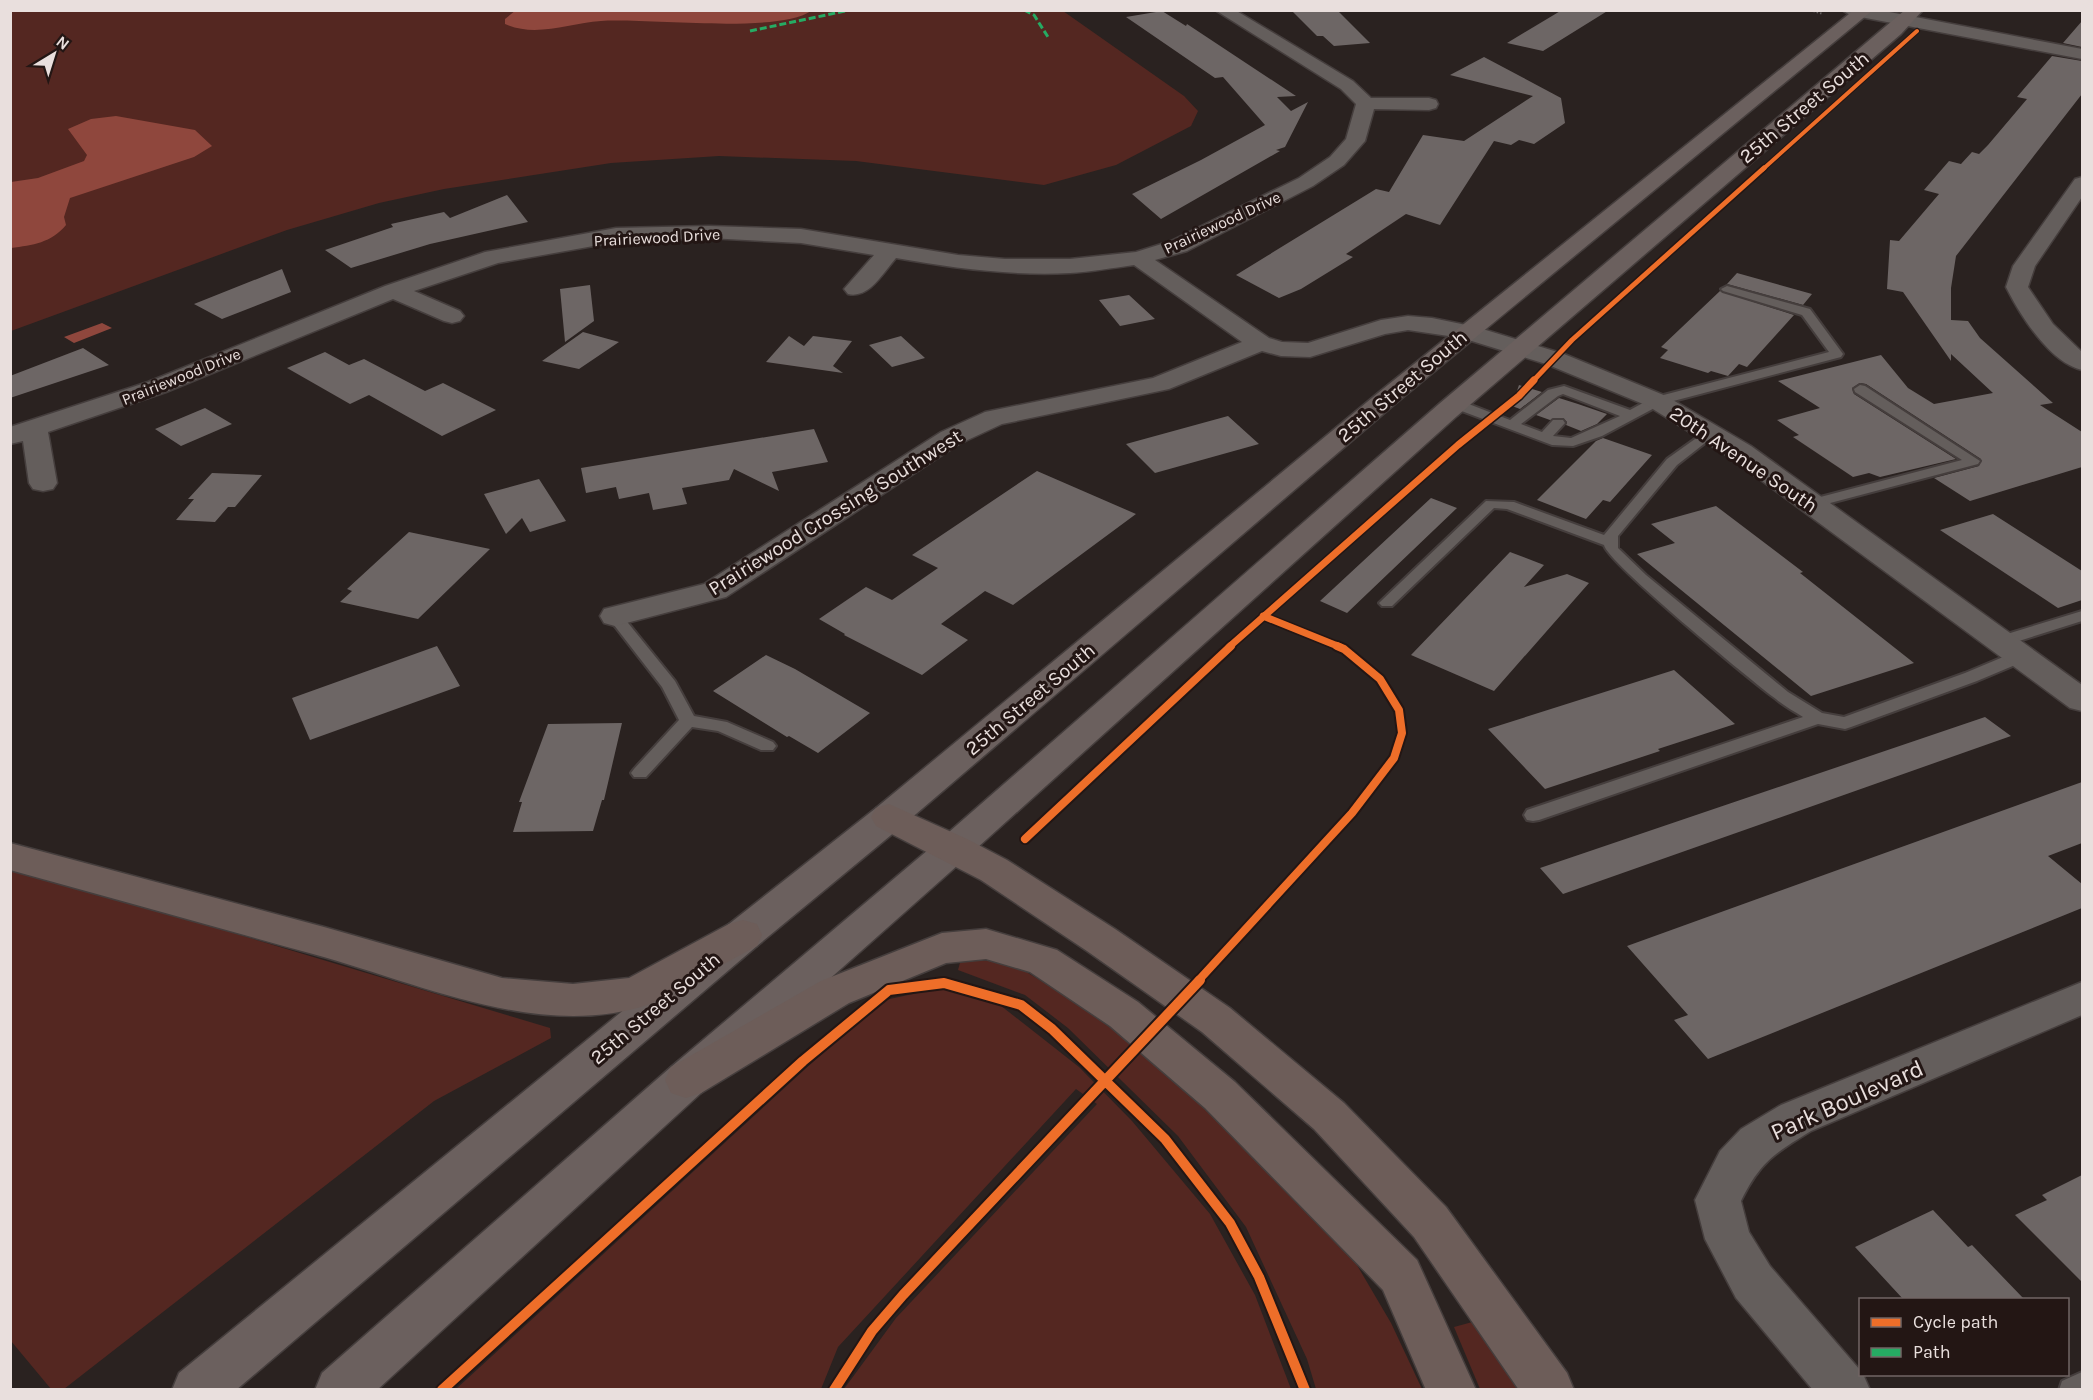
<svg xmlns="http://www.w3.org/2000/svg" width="2093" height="1400" viewBox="0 0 2093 1400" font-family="Karla,sans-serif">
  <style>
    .green { fill: #542721 }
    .water { fill: #8f473d }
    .building { fill: #6d6665 }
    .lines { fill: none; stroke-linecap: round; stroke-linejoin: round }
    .service-casing { stroke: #453e3d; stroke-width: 4 }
    .minor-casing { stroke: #453e3d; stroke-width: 3 }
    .tertiary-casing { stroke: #453e3d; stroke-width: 3 }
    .secondary-casing { stroke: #453e3d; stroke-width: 3 }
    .motorway-casing { stroke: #453e3d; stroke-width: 3 }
    .path { stroke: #676261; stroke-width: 2; stroke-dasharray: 1.5 2; stroke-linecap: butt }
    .service { fill: #645e5c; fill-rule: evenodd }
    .minor { fill: #645e5c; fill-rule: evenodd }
    .tertiary { fill: #645e5c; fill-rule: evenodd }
    .secondary { fill: #6b605e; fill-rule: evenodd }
    .motorway { fill: #6d5d59; fill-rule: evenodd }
    .quiet { stroke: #26ab63; stroke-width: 3; stroke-dasharray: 7 3; stroke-linecap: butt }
    .cycleway-far4-casing { stroke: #231614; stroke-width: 6 }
    .cycleway-far3-casing { stroke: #231614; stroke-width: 8 }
    .cycleway-far2-casing { stroke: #231614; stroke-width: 10 }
    .cycleway-far1-casing { stroke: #231614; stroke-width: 12 }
    .cycleway-casing { stroke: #231614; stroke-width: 14 }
    .cycleway-far4 { stroke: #ee6e29; stroke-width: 4 }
    .cycleway-far3 { stroke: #ee6e29; stroke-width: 5 }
    .cycleway-far2 { stroke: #ee6e29; stroke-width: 7 }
    .cycleway-far1 { stroke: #ee6e29; stroke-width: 8 }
    .cycleway { stroke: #ee6e29; stroke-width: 10 }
    .labels { text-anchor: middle; stroke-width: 6; stroke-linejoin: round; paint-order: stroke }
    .far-street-label { font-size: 16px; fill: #e9dfdd; stroke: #231614 }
    .street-label { font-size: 20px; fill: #e9dfdd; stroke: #231614 }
    .near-street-label { font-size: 24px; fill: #e9dfdd; stroke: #231614 }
  </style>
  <rect width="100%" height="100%" fill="#2a2220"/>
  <path class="green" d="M11 11H1063L1184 96 1198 111 1191 126 1116 165 1044 185 856 161 719 156 611 163 444 189 379 203 287 230 11 331Z
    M10 866 550 1028 551 1038 434 1101 64 1389H51L11 1341Z
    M961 959 990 961 1023 970 1058 991 1154 1058 1199 1098 1354 1260 1391 1323 1422 1389H1316L1307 1359 1246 1227 1178 1136 1068 1028 1025 995 958 970Z
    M941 988 991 998 1079 1067 1132 1121 1210 1214 1255 1295 1291 1389H844L896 1318 1097 1104 1076 1089 838 1347 821 1389H456L864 1015 885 1000Z
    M1476 1321 1523 1389H1480L1454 1327Z"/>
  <path class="water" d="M516 10H811V11C777 34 647 18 601 21 569 23 536 38 505 24V19Z
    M116 116 195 130 212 146 194 157 70 198 64 217 66 225C51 243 33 245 11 248V182L38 178 84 161 87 155 68 129 91 119Z
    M102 323 112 328 74 343 64 337Z"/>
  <path class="building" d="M1291 10H1337L1370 43 1334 46 1323 36H1317Z
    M1562 10H1609L1543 51 1507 43Z
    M1162 11 1186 26 1187 24 1296 96 1277 97 1291 111 1308 102 1285 147 1276 150 1280 151 1161 219 1132 194 1201 160 1265 125 1223 77 1215 78 1126 17Z
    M2082 21V47L2063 43Z
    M2052 56 2082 61V94L1956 256 1951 288V320L1968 321 1980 338 2053 403 2040 405 2082 432V467L1970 501 1934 478 1979 466 1981 459 1866 384 1860 383 1852 388 1854 394 1956 459 1880 477 1869 473 1853 477 1793 437 1799 435 1777 420 1820 408 1778 381 1881 355 1908 388 1934 404 1993 393 1951 354V361L1903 292 1887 289 1890 240 1899 241 1939 194 1924 190 1949 161 1961 164 1972 152 1979 154 1988 145 2027 99 2017 97Z
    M1484 57 1561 98 1565 123 1534 144 1519 140 1511 145 1494 141 1440 225 1406 214 1346 254 1353 257 1301 289 1279 298 1236 275 1376 189 1389 192 1423 135 1464 141 1533 96 1450 75Z
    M507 195 528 222 430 244 351 268 325 250 393 227 391 224 444 212 450 218Z
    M282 269 291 292 222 319 194 304Z
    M1737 273 1812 294 1803 305 1727 284Z
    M590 285 594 321 565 342 560 289Z
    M1720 291 1794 315 1747 367 1739 364 1728 376 1711 371 1708 373 1660 358 1668 350 1661 347Z
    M1129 295 1155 319 1120 326 1099 300Z
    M583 332 619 342 579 369 542 361Z
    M789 336 804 346 813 336 852 341 833 366 843 373 766 362Z
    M901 336 925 358 892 367 869 345Z
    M83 348 109 365 10 398V376Z
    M325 352 349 365 364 359 425 391 443 383 496 410 442 436 369 395 350 404 287 368Z
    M1519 385 1542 392 1520 409 1512 406Z
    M1559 398 1578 404 1607 414 1597 424 1581 431 1566 425 1567 422 1563 418 1550 420 1536 415Z
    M205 408 232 424 181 446 155 429Z
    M1228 416 1259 444 1155 473 1126 444Z
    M814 429 828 462 772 472 779 491 734 469 729 480 682 488 687 504 653 510 649 493 619 499 616 487 586 493 581 468Z
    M1603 438 1652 455 1610 502 1603 500 1586 519 1537 500 1596 441Z
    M1037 471 1136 514 1013 605 985 591 941 624 968 640 922 675 844 635 845 634 819 619 866 587 892 600 938 568 912 555Z
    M212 473 262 475 235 507H228L215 522 176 520 194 499H188Z
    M539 479 566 521 530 532 522 518 506 534 484 494Z
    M1431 498 1457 508 1347 613 1320 601Z
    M1716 506 1803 572 1800 573 1914 663 1811 696 1637 554 1675 543 1651 524Z
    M1993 514 2082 571V600L2058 608 1940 530Z
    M409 532 490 549 418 619 340 602 352 591 347 589Z
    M1510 552 1544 565 1524 587 1567 574 1589 583 1494 691 1411 655Z
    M437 646 460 686 310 740 292 698Z
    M766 655 795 669 870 713 818 753 789 736 787 737 713 691Z
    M1674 670 1735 724 1658 749 1660 751 1545 789 1488 729Z
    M1985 717 2011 736 1563 894 1540 868Z
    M622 723 604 800H602L593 831 513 832 522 802H519L548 724Z
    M2082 782V843L2048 856 2082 884V908L1708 1059 1674 1020 1688 1015 1627 946Z
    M2082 1175V1282L2015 1215 2047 1200 2042 1195Z
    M1933 1210 1968 1247 1972 1245 2024 1299H1903L1855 1247Z"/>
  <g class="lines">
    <defs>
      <path id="service" d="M1727 286 1810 309 1843 354 1841 357 1662 404 1602 436 1573 446 1552 445 1451 407 1450 404 1456 400 1461 401 1510 420 1548 390 1564 386 1630 410 1652 398 1829 352 1802 315 1723 291 1721 289ZM1563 394 1620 416 1571 438 1553 436 1565 423 1563 420H1553L1542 432 1521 424 1558 396Z
        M1860 385 1865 386 1980 461 1978 464 1815 507H1805L1803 504 1805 501 1962 460 1855 392 1854 389Z
        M1709 429 1714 430 1716 433 1714 436 1677 465 1618 536V548L1646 575 1788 692 1822 713 1844 717 1965 673 2015 652 2021 651 2029 656 2027 660 1977 681 1851 727 1845 729 1818 724 1539 820 1533 821 1527 820 1524 815 1527 810 1803 717C1794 711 1784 706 1776 699 1753 682 1606 561 1604 545L1507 509 1494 508 1392 606H1382L1379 603 1486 501 1514 502 1604 535 1667 459Z
        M615 611 620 613 675 681 694 716 727 722 773 742 776 746 773 750H761L718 731 692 727 646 777H634L631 773 634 769 679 720 662 687 607 616Z
        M2082 611V621L2000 647 1992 642 1994 638Z
        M2082 1372V1390H2059L2062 1381Z"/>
      <path id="minor" d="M1215 10H1235L1353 81 1371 98H1429L1436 100 1438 104 1436 108 1429 110 1374 109 1365 141 1344 165 1313 186 1187 251 1155 260 1269 338 1282 342 1308 343 1381 320 1408 316 1432 318 1476 327 1564 354 1666 396 1751 446 2082 685V711L2070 708 1731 458 1648 406 1546 364 1462 338 1408 330 1385 334 1310 357 1281 356 1262 351 1169 389 1002 424 959 444 726 597 615 626 604 623 600 616 604 609 704 584 941 432 985 412 1153 378 1242 342 1134 265C1112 268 1091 272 1070 273 1011 276 953 268 896 258 883 273 869 299 848 294L844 289 874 255 801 243 709 238 616 242 498 263 414 291 460 311 464 316 460 321 452 323 444 321 393 299 166 392 48 432 57 483 53 489 43 491 33 489 29 483 23 441 10 444V427L148 382 385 286 485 252 616 228 709 226 801 229 958 255 1005 259H1070L1136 252 1171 241 1299 178 1330 157 1346 139 1356 104 1341 89Z
        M2082 177V197L2035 266 2028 287 2053 324 2082 352V370C2050 363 2020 315 2006 287L2013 266 2075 179Z
        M2082 982V1015L1811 1131C1775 1153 1760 1162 1741 1201L1749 1232 1770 1266 1860 1370V1374H1863L1870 1390H1813L1736 1298 1705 1239 1695 1200 1720 1151 1741 1129 1781 1105Z"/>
      <path id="tertiary" d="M1842 10H1879L2082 49V59L1850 15Z"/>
      <path id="secondary" d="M1854 10H1873L1396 403 902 826 757 946 236 1390H172L179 1373 729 924 876 808 1378 393Z
        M1905 10H1923L1901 34 1457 416 967 857 701 1093 377 1390H315L322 1373 671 1067 941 839 1439 404Z"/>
      <path id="motorway" d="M889 804 967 839 1007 860 1115 929 1230 1008 1344 1103 1446 1207 1567 1373 1574 1390H1519L1414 1237 1314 1129 1202 1032 1087 951 981 880 876 826 871 817 876 808Z
        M10 843 324 927 502 978 573 984 629 978 729 924 743 920 757 924 762 935 757 946 650 1004C541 1041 419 983 313 954 212 926 111 898 10 870Z
        M986 929 1057 950 1138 1002 1235 1082 1417 1260 1476 1390H1426L1383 1290 1205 1108 1110 1026 1030 972 986 959 946 963 849 1003 701 1093 686 1098 671 1093 665 1080 671 1067 821 981 942 933Z"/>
    </defs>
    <use href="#service" class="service-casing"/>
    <use href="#minor" class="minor-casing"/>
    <use href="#tertiary" class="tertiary-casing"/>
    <use href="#secondary" class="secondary-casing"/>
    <use href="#motorway" class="motorway-casing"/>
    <path class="path" d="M1810 10 1823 14"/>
    <use href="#service" class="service"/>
    <use href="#minor" class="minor"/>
    <use href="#tertiary" class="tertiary"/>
    <use href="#secondary" class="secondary"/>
    <use href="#motorway" class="motorway"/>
    <path class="quiet" d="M1024 10 1034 15 1048 37
      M750 31 850 10"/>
    <defs>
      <path id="cycleway-far4" d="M1762 170 1917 31"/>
      <path id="cycleway-far3" d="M1533 381 1572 340 1764 168"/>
      <path id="cycleway-far2" d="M1263 616 1340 647
        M1229 647 1458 445 1519 396 1534 380"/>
      <path id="cycleway-far1" d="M1025 839 1231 646
        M1198 981 1352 813 1394 758 1402 733 1399 710 1380 679 1344 649 1337 646"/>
      <path id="cycleway" d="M442 1390 803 1061 889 990 944 983 1021 1005 1052 1029 1165 1139 1230 1223 1259 1277 1305 1390
        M834 1390 872 1331 903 1295 1200 980"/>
    </defs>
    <use href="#cycleway-far4" class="cycleway-far4-casing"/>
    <use href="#cycleway-far3" class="cycleway-far3-casing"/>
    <use href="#cycleway-far2" class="cycleway-far2-casing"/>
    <use href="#cycleway-far1" class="cycleway-far1-casing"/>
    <use href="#cycleway" class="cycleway-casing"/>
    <use href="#cycleway-far4" class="cycleway-far4"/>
    <use href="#cycleway-far3" class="cycleway-far3"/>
    <use href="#cycleway-far2" class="cycleway-far2"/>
    <use href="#cycleway-far1" class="cycleway-far1"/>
    <use href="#cycleway" class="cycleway"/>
  </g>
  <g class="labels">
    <g class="far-street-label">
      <text transform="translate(1222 222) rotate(-25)" y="6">Prairiewood Drive</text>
      <text transform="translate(657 237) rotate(-3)" y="6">Prairiewood Drive</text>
      <text transform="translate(181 376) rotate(-22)" y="6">Prairiewood Drive</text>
    </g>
    <g class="street-label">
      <text transform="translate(1804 107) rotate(-40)" y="7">25th Street South</text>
      <text transform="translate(1402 386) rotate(-40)" y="7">25th Street South</text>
      <text transform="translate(1744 459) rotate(34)" y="7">20th Avenue South</text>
      <text transform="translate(835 512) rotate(-32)" y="7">Prairiewood Crossing Southwest</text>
      <text transform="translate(1030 699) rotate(-40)" y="7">25th Street South</text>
      <text transform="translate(655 1008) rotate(-40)" y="7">25th Street South</text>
    </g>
    <g class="near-street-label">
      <text transform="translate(1847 1100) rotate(-24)" y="8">Park Boulevard</text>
    </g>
  </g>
  <rect width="2093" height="1400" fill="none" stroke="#e9dfdd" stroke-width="24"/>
  <rect x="1859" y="1298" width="210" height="78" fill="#231614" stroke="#726664" stroke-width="1.5"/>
  <rect x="1871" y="1318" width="30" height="9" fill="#ee6e29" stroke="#726664" stroke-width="1.5"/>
  <text x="1913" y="1328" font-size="18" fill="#e9dfdd">Cycle path</text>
  <rect x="1871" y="1348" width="30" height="9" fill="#26ab63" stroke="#726664" stroke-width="1.5"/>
  <text x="1913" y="1358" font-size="18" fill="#e9dfdd">Path</text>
  <g transform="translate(54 54) rotate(38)" stroke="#231614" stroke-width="4.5" paint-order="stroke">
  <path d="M0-4.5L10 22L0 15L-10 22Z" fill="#e9dfdd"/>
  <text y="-9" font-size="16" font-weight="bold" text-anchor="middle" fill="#e9dfdd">N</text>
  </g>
</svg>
